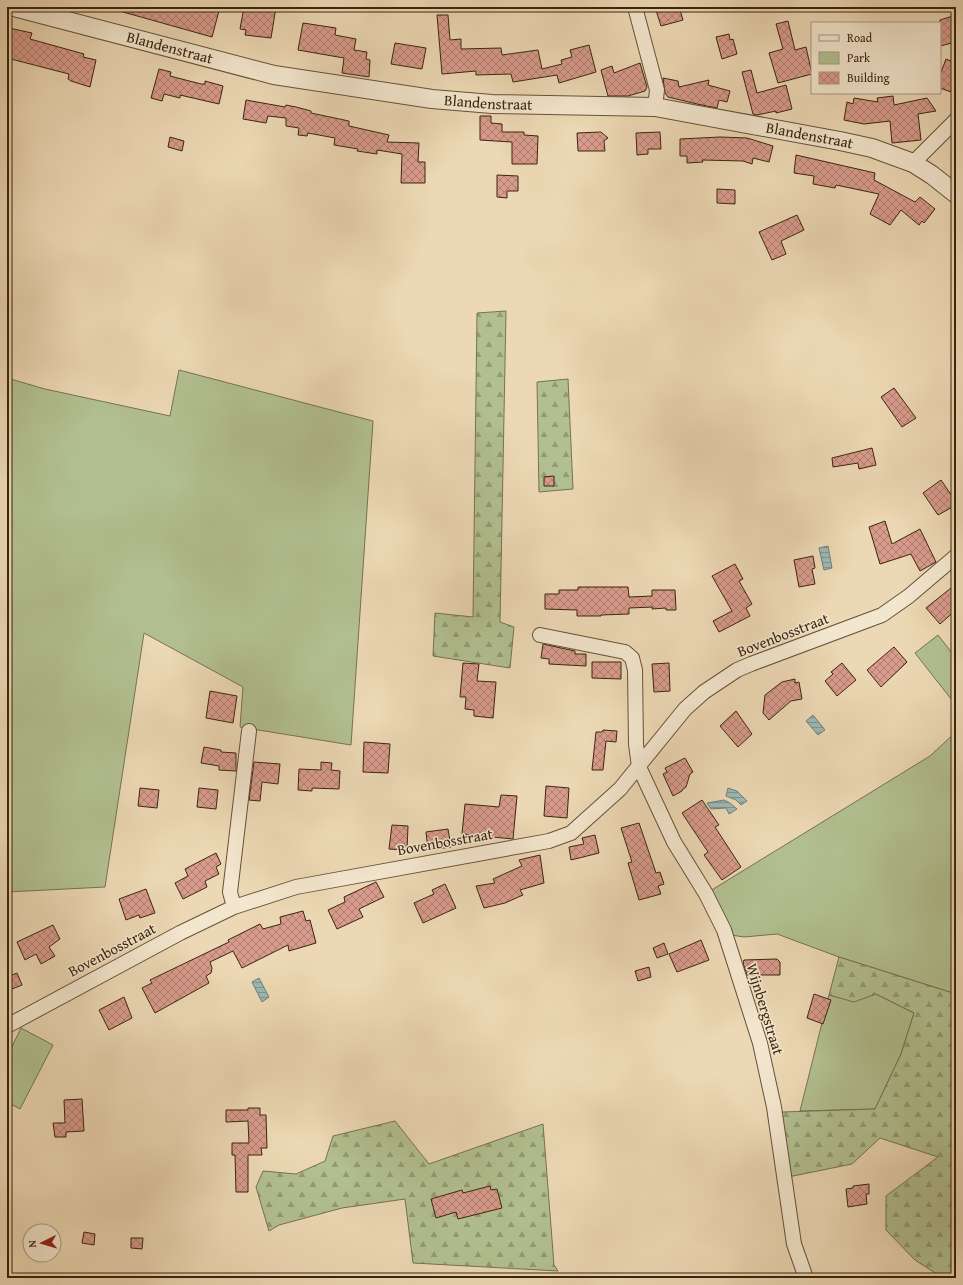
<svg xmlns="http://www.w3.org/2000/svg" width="963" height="1285" viewBox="0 0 963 1285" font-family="'Gentium Book Plus',serif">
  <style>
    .green { fill: #b2c091; stroke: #767250 }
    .forest { fill: url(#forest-firs); stroke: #767250 }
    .water { fill: url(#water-rules); stroke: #747d73 }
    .building { fill: url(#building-cross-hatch); stroke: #3a250f }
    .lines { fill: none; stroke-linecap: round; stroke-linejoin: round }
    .minor-casing { stroke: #665238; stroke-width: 16 }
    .tertiary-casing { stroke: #665238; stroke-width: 20 }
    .minor { stroke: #f3e6ce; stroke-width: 14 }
    .tertiary { stroke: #f3e6ce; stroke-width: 18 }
    .labels { text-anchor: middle; stroke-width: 3; stroke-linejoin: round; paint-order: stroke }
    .street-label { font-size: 15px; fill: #3a250f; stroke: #f3e6ce }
  </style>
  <defs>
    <pattern id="forest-firs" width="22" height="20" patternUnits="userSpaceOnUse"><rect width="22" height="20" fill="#b2c091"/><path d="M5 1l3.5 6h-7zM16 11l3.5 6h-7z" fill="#929c75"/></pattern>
    <pattern id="water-rules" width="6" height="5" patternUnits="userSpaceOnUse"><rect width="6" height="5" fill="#9bb8b6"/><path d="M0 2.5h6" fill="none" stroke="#7f9592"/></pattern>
    <pattern id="building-cross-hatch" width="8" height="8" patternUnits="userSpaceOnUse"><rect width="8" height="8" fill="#d89b8c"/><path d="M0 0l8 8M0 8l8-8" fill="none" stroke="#b07e71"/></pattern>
  </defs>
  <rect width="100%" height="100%" fill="#ecd8b4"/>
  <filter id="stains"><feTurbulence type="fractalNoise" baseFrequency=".005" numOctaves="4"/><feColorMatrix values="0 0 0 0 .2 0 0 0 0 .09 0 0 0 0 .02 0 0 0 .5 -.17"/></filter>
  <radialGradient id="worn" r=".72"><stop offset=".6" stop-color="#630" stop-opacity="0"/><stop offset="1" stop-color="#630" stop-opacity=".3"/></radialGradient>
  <path class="green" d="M179 370 373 421 351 745 240 727 243 687 144 633 105 887 7 892V378L45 389 170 416Z
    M938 635 956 658 955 704 915 653Z
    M956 732V994L839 957 777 934 744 937 731 935 710 891 930 756Z
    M876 994 914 1013 901 1054 875 1109 800 1111 829 995 854 1001Z
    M21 1028 53 1045 20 1109 7 1102V1057Z"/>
  <path class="forest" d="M506 311 500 622 514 627 510 668 433 656 435 613 473 617 477 313Z
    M568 379 573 489 539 492 537 382Z
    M839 957 956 994V1278H943L915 1260 886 1230V1196L938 1157 880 1138 852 1164 788 1177 782 1112 875 1109 901 1054 914 1013 876 994 854 1002 829 995Z
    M395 1121 429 1164 543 1124 554 1265 558 1271 413 1263 405 1199 342 1208 279 1225 269 1231 256 1187 263 1171 296 1174 325 1161 333 1136Z"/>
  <path class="water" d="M828 546 832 568 824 570 819 548Z
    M813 715 825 730 818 735 806 721Z
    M728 788 737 791 747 801 741 805 736 800 726 796Z
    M724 800 730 803 737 809 729 814 726 808 711 809 707 803Z
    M259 978 269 997 262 1002 252 982Z"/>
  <path class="building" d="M116 7H220L212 37 116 10Z
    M244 7H276L271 38 245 35 246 30 240 29Z
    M655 7H679L683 20 661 26Z
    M437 15H448L450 40 461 39V49L501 48 502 55 538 50 542 69 562 64 561 60 572 57 570 50 589 45 596 72 559 83 557 75 513 82 511 74 476 75V71L442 74Z
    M956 15V42L940 46V20Z
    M788 21 795 50 806 47 812 74 778 83 769 53 783 49 776 24Z
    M303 23 336 28 335 35 356 39 354 50 367 52 366 59 370 60 369 77 342 73 344 58 298 50Z
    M9 28 32 33 30 39 84 54 83 57 96 60 90 87 71 81 68 79 69 74 7 58V37Z
    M729 34 730 40 733 39 737 54 722 59 716 37Z
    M395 43 426 48 422 69 391 64Z
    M946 59 956 63V81L951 92 940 88V75Z
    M640 63 647 87 645 91 628 96H608L601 70 612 66 614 73Z
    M159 69 171 72 170 76 201 84H205V81L223 86 219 104 180 95V98L164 94 162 101 151 98Z
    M751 70 757 93 786 85 792 109 776 113V111L757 115 753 114 742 72Z
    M663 78 678 81 679 87 709 80 708 85 730 91 727 102 719 100 717 108 697 104 668 97 665 93Z
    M893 96 894 105 927 98 936 111 918 114 921 140 892 143 890 121 864 124 844 120 847 102 853 104 854 98 878 102 877 98Z
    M246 100 285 107 286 105 296 107 311 111V113L349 121V126L389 135 387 142 419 143 418 162H425V183H401L402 154 377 150V154L357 151 358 149 334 145 335 138 308 133 307 136 298 135 299 128 286 126V118L268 116 266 123 243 119Z
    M480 116H491V123L502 124V132H524V135L538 136 537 164H512V142L480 140Z
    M601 132 608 138 604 141 605 151H578L577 133Z
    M660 132 661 149H648V154L637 155 636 133Z
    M170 137 184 141 182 151 168 147Z
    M720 137 747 138 773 146 769 162 753 158 752 164 743 161 702 160 703 162 687 163V156H680V139Z
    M796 155 875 173 874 180 915 202 920 197 935 209 924 223 922 221 919 225 901 210 890 225 870 214 879 194 836 185 835 188 813 184 814 176 794 173Z
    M497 175 518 176V191H507V198L497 197Z
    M717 189 735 190V204L717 203Z
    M797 215 804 230 781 241 786 254 772 260 759 232Z
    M894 388 916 418 902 427 881 397Z
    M872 448 876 465 859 469 858 463 833 467 832 458Z
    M554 476V486H544V477Z
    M941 480 956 502V505L938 515 923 493Z
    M885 521 892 544 920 529 936 562 920 571 911 554 880 564 869 527Z
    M813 556 815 568 812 569 815 584 799 587 794 560Z
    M735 564 743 579 739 581 752 604 746 608 750 616 719 632 713 621 732 611 712 576Z
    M578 587H628L629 597 652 596V590H675L676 610H666V608L652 609 653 607 629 608V614L601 615V616H577V610L545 609V594H559V590H578Z
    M951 588 956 594V610L940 624 926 608Z
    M543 644 575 651V654H586V666L549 664V659L541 658Z
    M894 647 907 662 881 687 867 670Z
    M592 662H621V679L592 678Z
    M463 663 479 664 477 681 496 682 493 718 474 716V710L465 709 466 697H460Z
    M669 663 670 691 654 692 652 664Z
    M842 663 856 680 837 696 825 681 833 674 831 672Z
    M795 679V683L799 682 802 699 791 701 769 720 763 713 765 695 782 682Z
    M210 691 237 696 233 723 206 718Z
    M736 711 752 734 738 747 720 726Z
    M603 730 617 731 616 742 606 741 603 770H592L596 732H602Z
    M364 742 390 744 388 773 363 772Z
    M204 747 221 750V752L236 753V771L219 770V766L201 763Z
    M685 758 693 772 690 774 686 787 682 790V791L673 796 663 774 667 772 665 768Z
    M254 762 280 764 278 784 262 782 260 801 249 800Z
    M321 762 332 763 331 770 340 771 339 789 312 788V791L298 790 299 769 321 770Z
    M546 786 569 788 567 818 544 816Z
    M140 788 159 790 157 808 138 806Z
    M199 788 218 790 216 809 197 807Z
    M501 795 517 796 513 839 462 834 465 804 499 807Z
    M702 800 719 825 715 827 741 867 722 880 704 855 708 852 682 813Z
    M639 823 656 873 660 872 664 884 658 886 661 894 639 900 628 863 632 862 621 828Z
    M392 825 408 826 407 850 389 849Z
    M448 829 451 847 428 850 426 832Z
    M595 835 599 853 571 860 569 847 584 844 582 838Z
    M216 853 221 864 216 867 219 874 205 881 207 887 183 899 175 883 188 876 185 869Z
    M540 855 544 883 520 890 523 895 505 903 484 908 476 886 495 883 493 879 522 866 519 860Z
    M376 882 384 897 359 909 363 917 337 929 328 910 345 902 344 897Z
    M445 884 456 908 423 923 414 903 434 894 432 890Z
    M146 889 155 913 140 918 139 915 126 920 119 899Z
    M303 911 306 921 310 920 316 943 289 951 288 945 242 968 233 951 210 962 212 968 211 973 206 976 209 983 155 1013 142 988 152 983 150 980 229 942 228 940 260 924 263 929 281 924 280 917Z
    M53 925 60 939 49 947 55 956 41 964 36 954 25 960 17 942Z
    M701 940 709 960 677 972 669 954Z
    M664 943 668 954 657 958 653 948Z
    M777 959 780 962V975H747L743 963 744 960Z
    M649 967 651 977 638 981 635 971Z
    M17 973 22 985 7 991V977Z
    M814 994 831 1000 823 1024 807 1018Z
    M124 997 132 1018 109 1030 99 1010Z
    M82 1099 84 1131 66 1132V1137H55L53 1123H65L64 1100Z
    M248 1108H260V1115H266L267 1148H261L262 1155H248V1192H236L235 1155H232V1143H249L248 1121 226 1122V1110H248Z
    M869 1184V1194H866L867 1204 848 1207 846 1189 853 1188V1186Z
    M490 1186 491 1190 497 1189 502 1208 458 1219 456 1212 436 1218 431 1199 462 1190 463 1193Z
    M84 1232 95 1234 94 1245 82 1243Z
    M131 1238H143L142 1249 131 1248Z"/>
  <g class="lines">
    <defs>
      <path id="minor" d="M635 7 657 90 655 107
        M913 163 956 120
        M540 635 625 652 632 658 635 670 636 744 639 767 674 842 706 894 724 930 760 1043 774 1107 794 1244 806 1278
        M234 907 230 892 249 731
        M7 1026 180 933 234 907 296 887 549 841 571 833 620 789 685 709 704 692 737 670 751 664 882 615 909 596 956 556"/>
      <g id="tertiary">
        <path id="s1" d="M14 7 274 75 432 99 492 104 655 107 840 141 872 148 913 163 932 175 956 194"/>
      </g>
    </defs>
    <use href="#minor" class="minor-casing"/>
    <use href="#tertiary" class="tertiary-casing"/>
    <use href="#minor" class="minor"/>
    <use href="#tertiary" class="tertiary"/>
  </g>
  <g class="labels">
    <g class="street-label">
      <text dy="5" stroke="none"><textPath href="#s1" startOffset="161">Blandenstraat</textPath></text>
      <text dy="5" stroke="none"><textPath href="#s1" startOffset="485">Blandenstraat</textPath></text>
      <text dy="5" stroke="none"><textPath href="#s1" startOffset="809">Blandenstraat</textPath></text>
      <text transform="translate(783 635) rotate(-21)" y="5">Bovenbosstraat</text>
      <text transform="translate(445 842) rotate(-10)" y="5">Bovenbosstraat</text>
      <text transform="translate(112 950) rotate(-28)" y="5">Bovenbosstraat</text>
      <text transform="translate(765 1009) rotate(73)" y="5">Wijnbergstraat</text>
    </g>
  </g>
  <rect width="963" height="1285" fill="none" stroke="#ecd8b4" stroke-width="24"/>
  <rect x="8" y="8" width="947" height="1269" fill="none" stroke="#3a250f" stroke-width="2"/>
  <rect x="12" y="12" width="939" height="1261" fill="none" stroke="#3a250f"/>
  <rect x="811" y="22" width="130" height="72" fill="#f3e6ce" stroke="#a99982"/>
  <rect x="819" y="35" width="20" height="6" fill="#f3e6ce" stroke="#a99982"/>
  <text x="847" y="42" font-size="12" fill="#3a250f">Road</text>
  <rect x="819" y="52" width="20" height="12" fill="#b2c091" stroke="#a99982"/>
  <text x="847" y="62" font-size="12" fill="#3a250f">Park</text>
  <rect x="819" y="72" width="20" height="12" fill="url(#building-cross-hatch)" stroke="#a99982"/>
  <text x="847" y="82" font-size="12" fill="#3a250f">Building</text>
  <g transform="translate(42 1243) rotate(265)"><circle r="19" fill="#f3e6ce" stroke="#a99982"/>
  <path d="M0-3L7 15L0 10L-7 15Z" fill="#8f2418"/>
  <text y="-6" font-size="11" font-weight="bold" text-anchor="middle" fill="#3a250f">N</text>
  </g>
  <rect width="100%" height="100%" filter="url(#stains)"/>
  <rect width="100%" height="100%" fill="url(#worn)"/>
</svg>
